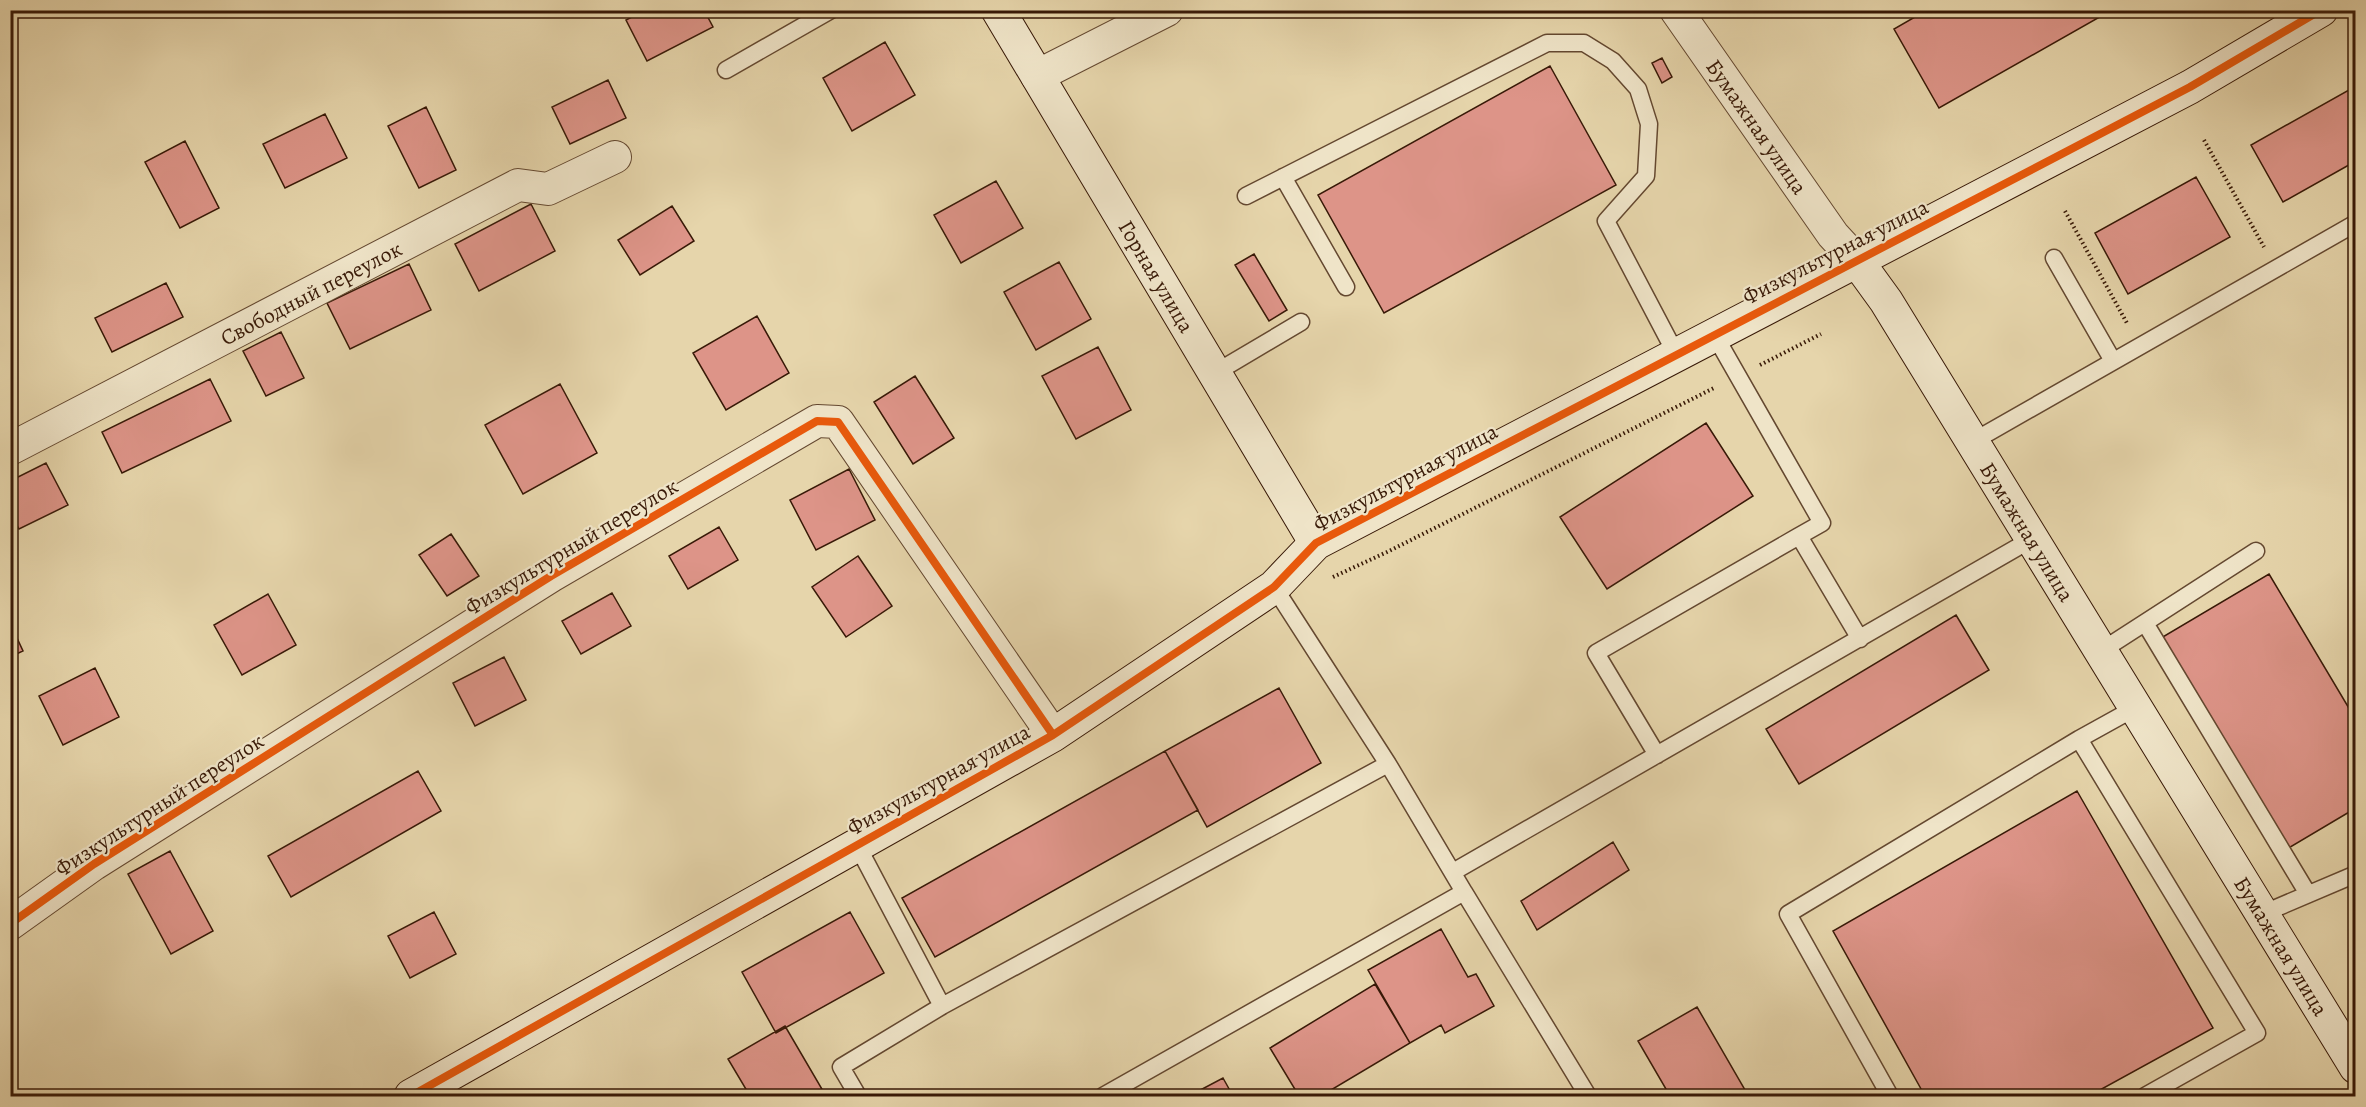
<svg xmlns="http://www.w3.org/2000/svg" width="2366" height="1107" viewBox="0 0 2366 1107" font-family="Alegreya,serif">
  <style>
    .building { fill: #dd9488; stroke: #381907; stroke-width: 1.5 }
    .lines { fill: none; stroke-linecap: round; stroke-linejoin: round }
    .lane-casing { stroke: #644830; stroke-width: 19 }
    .street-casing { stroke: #644830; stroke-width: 34 }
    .secondary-casing { stroke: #381907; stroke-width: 35 }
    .path { stroke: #381907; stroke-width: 4; stroke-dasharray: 1.5 3; stroke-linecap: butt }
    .lane { stroke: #efe4c8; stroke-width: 16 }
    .street { stroke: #efe4c8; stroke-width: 32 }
    .secondary { stroke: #efe4c8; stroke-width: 33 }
    .cycleway-casing { stroke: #efe4c8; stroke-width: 11 }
    .cycleway { stroke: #e8590c; stroke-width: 8 }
    .labels { text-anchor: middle; stroke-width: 4.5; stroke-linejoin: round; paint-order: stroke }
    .street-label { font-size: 22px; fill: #381907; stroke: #efe4c8 }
  </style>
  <rect width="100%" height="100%" fill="#e6d5ab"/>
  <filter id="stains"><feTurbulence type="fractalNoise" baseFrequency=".00333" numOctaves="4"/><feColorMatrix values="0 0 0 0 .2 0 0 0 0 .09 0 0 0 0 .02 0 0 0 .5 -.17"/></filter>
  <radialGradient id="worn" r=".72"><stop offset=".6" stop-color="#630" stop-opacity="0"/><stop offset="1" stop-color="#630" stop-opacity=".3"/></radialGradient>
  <path class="building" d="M645 10H704L713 27 647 61 626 20Z
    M1927 10H2112L1939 108 1894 29Z
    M885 42 915 95 852 131 823 78Z
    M1662 58 1672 77 1662 83 1652 63Z
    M1550 66 1616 185 1384 313 1318 195Z
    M608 80 626 118 570 144 552 107Z
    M2356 86V161L2283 202 2251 145Z
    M426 107 456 170 419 188 388 126Z
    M325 114 347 158 285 188 263 144Z
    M185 141 219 208 180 228 145 162Z
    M2196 177 2230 237 2128 294 2095 233Z
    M996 181 1023 228 961 263 934 215Z
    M531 204 555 251 479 291 455 244Z
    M672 206 694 241 640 275 618 240Z
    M1254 254 1287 310 1269 321 1235 265Z
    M1059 262 1091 319 1036 350 1004 292Z
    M409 264 431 310 350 349 327 303Z
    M166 283 183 317 112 352 95 318Z
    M757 316 789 373 726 410 693 353Z
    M281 332 304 378 266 396 243 351Z
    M1098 347 1131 410 1076 439 1042 376Z
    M915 376 954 438 913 464 874 402Z
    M210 379 231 421 122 473 102 432Z
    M560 384 597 453 523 494 485 425Z
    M1706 423 1753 496 1607 589 1560 517Z
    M46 463 68 505 19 529 10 512V481Z
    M849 469 875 520 816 550 790 500Z
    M719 527 738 560 688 589 669 556Z
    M451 534 479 576 447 596 419 555Z
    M858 556 892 606 846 637 812 587Z
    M2269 574 2356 720V808L2287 849 2161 638Z
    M612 593 631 626 581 654 562 621Z
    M268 594 296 645 242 675 214 625Z
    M1956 615 1989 670 1799 784 1766 729Z
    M10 623 23 651 10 657Z
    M504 657 526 700 475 726 453 683Z
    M95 668 119 717 63 745 39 696Z
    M1279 688 1321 763 1207 827 1165 751Z
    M1165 751 1198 810 935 957 902 898Z
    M418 771 441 811 291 897 268 856Z
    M2077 791 2213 1028 2089 1096H1925L1833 931Z
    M1613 842 1629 870 1537 930 1521 901Z
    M170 851 213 931 171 954 128 874Z
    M434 912 456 954 410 978 388 936Z
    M850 912 884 973 776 1033 742 972Z
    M1441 929 1468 977 1476 974 1494 1006 1445 1033 1441 1025 1410 1043 1368 970Z
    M1375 984 1410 1043 1321 1096H1299L1270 1048Z
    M1697 1007 1748 1095 1745 1096H1670L1638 1041Z
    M785 1026 826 1096H750L728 1059Z
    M1223 1078 1233 1096H1189Z"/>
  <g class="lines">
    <defs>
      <path id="lane" d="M726 70 831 10
        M1283 177 1346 287
        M1246 196 1547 43H1584L1613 61 1638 89 1649 124 1646 176 1606 221 1676 354
        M2054 258 2113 361
        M1714 334 1822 523 1799 536
        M1215 373 1301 322
        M1972 442 2356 223
        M1274 587 1388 764
        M2145 623 2308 894
        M2101 651 2256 551
        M2079 739 2257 1033 2145 1096
        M1657 755 1596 653 1799 536 1860 639
        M857 845 942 1006
        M1453 872 2032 539
        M1464 892 1588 1096
        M2262 914 2356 874
        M858 1096 841 1067 942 1006 1388 764 1464 892 1103 1096
        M1890 1096 1788 914 2079 739 2135 708"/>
      <g id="street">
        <path id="s1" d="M1676 10 1833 235 1857 261"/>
        <path d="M1037 76 1167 10"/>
        <path id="s2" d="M10 449 518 185 548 189 615 157"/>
        <path d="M10 924 94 864 551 576 817 421 838 422 1053 735"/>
      </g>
      <g id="secondary">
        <path id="s3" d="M998 10 1316 543"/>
        <path id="s4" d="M1857 261 1886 301 2356 1067"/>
        <path d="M411 1096 1053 735 1274 587 1316 543 2190 87 2321 10"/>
      </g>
    </defs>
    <use href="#lane" class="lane-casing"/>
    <use href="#street" class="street-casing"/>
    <use href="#secondary" class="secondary-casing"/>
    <path class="path" d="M2204 140 2264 247
      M2065 211 2128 325
      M1760 365 1821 334
      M1333 577 1387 552 1714 388"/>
    <use href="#lane" class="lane"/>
    <use href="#street" class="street"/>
    <use href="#secondary" class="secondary"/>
    <defs>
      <path id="cycleway" d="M10 924 94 864 551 576 817 421 838 422 1053 735
        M411 1096 1053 735 1274 587 1316 543 2190 87 2321 10"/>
    </defs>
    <use href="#cycleway" class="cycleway-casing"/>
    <use href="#cycleway" class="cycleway"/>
  </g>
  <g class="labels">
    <g class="street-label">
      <text dy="8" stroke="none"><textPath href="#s1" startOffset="142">Бумажная улица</textPath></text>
      <text transform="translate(1835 251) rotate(-27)" y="8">Физкультурная улица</text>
      <text dy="8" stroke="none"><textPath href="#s3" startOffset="310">Горная улица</textPath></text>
      <text dy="8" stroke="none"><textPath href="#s2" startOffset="339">Свободный переулок</textPath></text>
      <text transform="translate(1405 477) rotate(-28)" y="8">Физкультурная улица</text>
      <text dy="8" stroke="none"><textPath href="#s4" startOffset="320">Бумажная улица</textPath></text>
      <text transform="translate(571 546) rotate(-31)" y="8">Физкультурный переулок</text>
      <text transform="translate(938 779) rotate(-29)" y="8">Физкультурная улица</text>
      <text transform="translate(159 804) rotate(-33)" y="8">Физкультурный переулок</text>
      <text dy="8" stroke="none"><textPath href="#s4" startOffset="806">Бумажная улица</textPath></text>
    </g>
  </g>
  <rect width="2366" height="1107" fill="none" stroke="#e6d5ab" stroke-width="36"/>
  <rect x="12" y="12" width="2342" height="1083" fill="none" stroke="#381907" stroke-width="3"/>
  <rect x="18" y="18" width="2330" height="1071" fill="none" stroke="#381907" stroke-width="1.5"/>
  <rect width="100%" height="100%" filter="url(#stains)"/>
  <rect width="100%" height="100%" fill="url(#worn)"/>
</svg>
